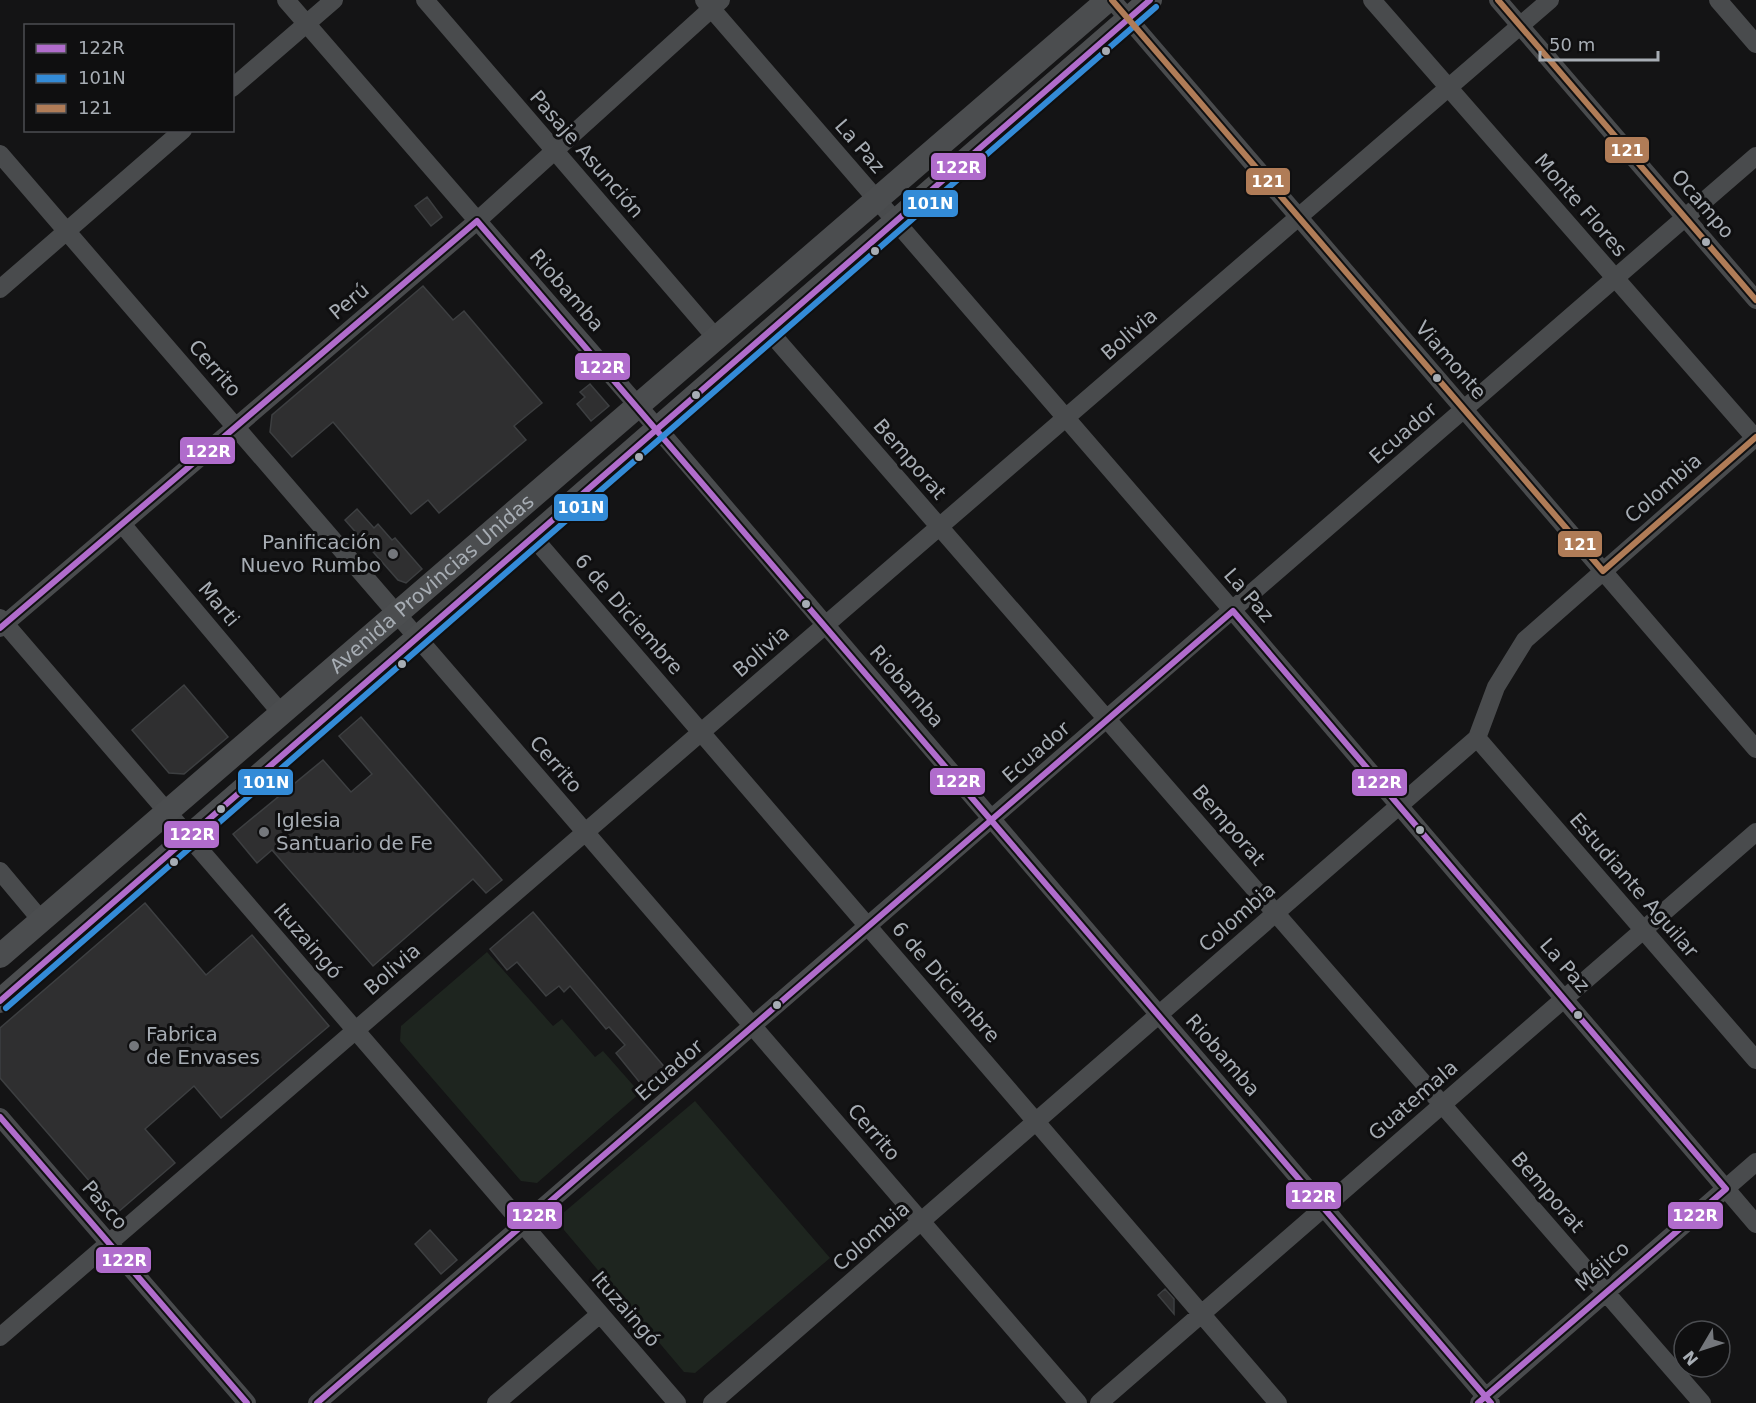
<svg xmlns="http://www.w3.org/2000/svg" width="1756" height="1403" viewBox="0 0 1756 1403" font-family="'DejaVu Sans',sans-serif">
  <style>
    .green { fill: #1e251f }
    .building { fill: #2f2f30; stroke: #3d3f41; stroke-width: 1.5 }
    .lines { fill: none; stroke-linecap: round; stroke-linejoin: round }
    .minor { stroke: #494b4d; stroke-width: 18 }
    .major { stroke: #4b4d4f; stroke-width: 24 }
    .bus-1-casing { stroke: #0f0f10; stroke-width: 10 }
    .bus-2-casing { stroke: #0f0f10; stroke-width: 10 }
    .bus-3-casing { stroke: #0f0f10; stroke-width: 10 }
    .bus-1 { stroke: #b06ccc; stroke-width: 6 }
    .bus-2 { stroke: #338bd7; stroke-width: 6 }
    .bus-3 { stroke: #b07c57; stroke-width: 6 }
    .bus-dot { fill: #a7adb4; stroke: #0f0f10; stroke-width: 2 }
    .poi-dot { fill: #74777c; stroke: #0f0f10; stroke-width: 2 }
    .labels { text-anchor: middle; stroke-width: 6; stroke-linejoin: round; paint-order: stroke }
    .street-label { font-size: 20px; fill: #a7adb4; stroke: #0f0f10 }
    .poi-label { font-size: 20px; fill: #a7adb4; stroke: #0f0f10; text-anchor: start }
    .line-badge { stroke: #0f0f10; stroke-width: 2 }
    .badge-label { font-size: 16px; text-anchor: middle; font-weight: bold; fill: #fff }
  </style>
  <rect width="100%" height="100%" fill="#141415"/>
  <path class="green" d="M487 952 553 1026 562 1019 595 1057 603 1051 640 1093 537 1183 521 1181 400 1041 401 1026Z
    M695 1101 830 1258 695 1373 684 1372 564 1230 562 1214Z"/>
  <path class="building" d="M427 197 442 217 431 226 415 206Z
    M423 286 453 320 464 311 542 403 514 426 526 440 439 513 428 500 411 514 333 422 292 457 270 432 272 415Z
    M590 384 609 406 591 421 577 404 585 397 580 392Z
    M357 509 374 528 378 524 392 540 395 538 422 569 406 583 398 580 345 520Z
    M184 685 228 737 184 774 169 773 132 730Z
    M361 717 502 880 486 893 473 879 373 966 272 850 257 863 233 834 323 760 351 792 372 774 339 736Z
    M145 903 206 975 252 935 329 1026 221 1118 194 1086 145 1129 175 1163 117 1213 0 1078V1028Z
    M533 912 667 1070 645 1089 616 1053 625 1045 609 1027 606 1029 570 986 564 992 559 986 546 996 517 962 507 970 490 949Z
    M430 1230 457 1260 441 1274 415 1244Z
    M1165 1289 1174 1299V1314L1158 1295Z"/>
  <g class="lines">
    <path class="minor" d="M286 0 658 429 1491 1403
      M425 0 716 338
      M704 0 1233 611 1756 1224
      M1112 0 1756 749
      M1372 0 1756 439
      M1498 0 1756 300
      M1718 0 1756 44
      M232 88 334 0
      M0 154 1078 1403
      M0 289 183 130
      M769 331 1702 1403
      M122 524 281 713
      M533 537 1278 1403
      M0 618 677 1403
      M0 628 477 221 721 0
      M1477 738 1756 1060
      M0 871 41 920
      M0 1117 247 1403
      M0 1337 1550 0
      M317 1403 1756 156
      M496 1403 600 1314
      M712 1403 1477 738 1496 687 1525 640 1756 437
      M1099 1403 1756 832
      M1479 1403 1756 1162"/>
    <g class="major">
      <path id="s1" d="M0 956 1108 0"/>
      <path d="M0 1001 1150 0"/>
    </g>
    <defs>
      <path id="bus-1" d="M0 628 477 221 1491 1403
        M0 1001 1150 0
        M0 1117 247 1403
        M317 1403 1233 611 1726 1189 1478 1403"/>
      <path id="bus-2" d="M6 1008 1156 7"/>
      <path id="bus-3" d="M1112 0 1603 571 1756 437
        M1498 0 1756 300"/>
    </defs>
    <use href="#bus-1" class="bus-1-casing"/>
    <use href="#bus-2" class="bus-2-casing"/>
    <use href="#bus-3" class="bus-3-casing"/>
    <use href="#bus-1" class="bus-1"/>
    <use href="#bus-2" class="bus-2"/>
    <use href="#bus-3" class="bus-3"/>
  </g>
  <g class="bus-dot">
    <circle cx="1106" cy="51" r="5"/>
    <circle cx="1706" cy="242" r="5"/>
    <circle cx="875" cy="251" r="5"/>
    <circle cx="1437" cy="378" r="5"/>
    <circle cx="696" cy="395" r="5"/>
    <circle cx="639" cy="457" r="5"/>
    <circle cx="806" cy="604" r="5"/>
    <circle cx="402" cy="664" r="5"/>
    <circle cx="221" cy="809" r="5"/>
    <circle cx="1420" cy="830" r="5"/>
    <circle cx="174" cy="862" r="5"/>
    <circle cx="777" cy="1005" r="5"/>
    <circle cx="1578" cy="1015" r="5"/>
  </g>
  <g class="poi-dot">
    <circle cx="393" cy="554" r="6"/>
    <circle cx="264" cy="832" r="6"/>
    <circle cx="134" cy="1046" r="6"/>
  </g>
  <g class="labels">
    <g class="street-label">
      <text transform="translate(860 146) rotate(49)" y="7">La Paz</text>
      <text transform="translate(587 154) rotate(49)" y="7">Pasaje Asunción</text>
      <text transform="translate(1703 204) rotate(49)" y="7">Ocampo</text>
      <text transform="translate(1581 205) rotate(49)" y="7">Monte Flores</text>
      <text transform="translate(567 290) rotate(49)" y="7">Riobamba</text>
      <text transform="translate(349 301) rotate(-40)" y="7">Perú</text>
      <text transform="translate(1129 334) rotate(-41)" y="7">Bolivia</text>
      <text transform="translate(1451 360) rotate(49)" y="7">Viamonte</text>
      <text transform="translate(215 368) rotate(49)" y="7">Cerrito</text>
      <text transform="translate(1403 433) rotate(-41)" y="7">Ecuador</text>
      <text transform="translate(910 459) rotate(49)" y="7">Bemporat</text>
      <text transform="translate(1663 488) rotate(-41)" y="7">Colombia</text>
      <text dy="7" stroke="none"><textPath href="#s1" startOffset="570">Avenida Provincias Unidas</textPath></text>
      <text transform="translate(1249 595) rotate(49)" y="7">La Paz</text>
      <text transform="translate(219 604) rotate(50)" y="7">Marti</text>
      <text transform="translate(629 614) rotate(49)" y="7">6 de Diciembre</text>
      <text transform="translate(761 651) rotate(-41)" y="7">Bolivia</text>
      <text transform="translate(907 686) rotate(49)" y="7">Riobamba</text>
      <text transform="translate(1036 752) rotate(-41)" y="7">Ecuador</text>
      <text transform="translate(556 764) rotate(49)" y="7">Cerrito</text>
      <text transform="translate(1229 825) rotate(49)" y="7">Bemporat</text>
      <text transform="translate(1634 885) rotate(49)" y="7">Estudiante Aguilar</text>
      <text transform="translate(1237 917) rotate(-41)" y="7">Colombia</text>
      <text transform="translate(308 941) rotate(49)" y="7">Ituzaingó</text>
      <text transform="translate(1565 965) rotate(49)" y="7">La Paz</text>
      <text transform="translate(392 969) rotate(-41)" y="7">Bolivia</text>
      <text transform="translate(946 982) rotate(49)" y="7">6 de Diciembre</text>
      <text transform="translate(1223 1055) rotate(49)" y="7">Riobamba</text>
      <text transform="translate(669 1070) rotate(-41)" y="7">Ecuador</text>
      <text transform="translate(1413 1100) rotate(-41)" y="7">Guatemala</text>
      <text transform="translate(874 1132) rotate(49)" y="7">Cerrito</text>
      <text transform="translate(1548 1192) rotate(49)" y="7">Bemporat</text>
      <text transform="translate(105 1205) rotate(49)" y="7">Pasco</text>
      <text transform="translate(871 1236) rotate(-41)" y="7">Colombia</text>
      <text transform="translate(1602 1266) rotate(-41)" y="7">Méjico</text>
      <text transform="translate(626 1309) rotate(49)" y="7">Ituzaingó</text>
    </g>
    <g class="poi-label">
      <text x="381" y="549" text-anchor="end">Panificación<tspan x="381" dy="23">Nuevo Rumbo</tspan></text>
      <text x="276" y="827">Iglesia<tspan x="276" dy="23">Santuario de Fe</tspan></text>
      <text x="146" y="1041">Fabrica<tspan x="146" dy="23">de Envases</tspan></text>
    </g>
  </g>
  <g class="line-badge">
    <rect x="1604" y="136" width="46" height="28" rx="6" fill="#b07c57"/>
    <rect x="930" y="152" width="57" height="29" rx="6" fill="#b06ccc"/>
    <rect x="1245" y="167" width="46" height="29" rx="6" fill="#b07c57"/>
    <rect x="902" y="189" width="57" height="29" rx="6" fill="#338bd7"/>
    <rect x="574" y="352" width="57" height="29" rx="6" fill="#b06ccc"/>
    <rect x="179" y="436" width="57" height="29" rx="6" fill="#b06ccc"/>
    <rect x="553" y="493" width="56" height="29" rx="6" fill="#338bd7"/>
    <rect x="1557" y="530" width="46" height="28" rx="6" fill="#b07c57"/>
    <rect x="929" y="767" width="57" height="29" rx="6" fill="#b06ccc"/>
    <rect x="237" y="768" width="57" height="28" rx="6" fill="#338bd7"/>
    <rect x="1351" y="768" width="57" height="29" rx="6" fill="#b06ccc"/>
    <rect x="163" y="820" width="57" height="29" rx="6" fill="#b06ccc"/>
    <rect x="1285" y="1181" width="57" height="29" rx="6" fill="#b06ccc"/>
    <rect x="506" y="1201" width="57" height="29" rx="6" fill="#b06ccc"/>
    <rect x="1667" y="1201" width="57" height="29" rx="6" fill="#b06ccc"/>
    <rect x="95" y="1246" width="57" height="28" rx="6" fill="#b06ccc"/>
  </g>
  <g class="badge-label">
    <text x="1627" y="156">121</text>
    <text x="958" y="173">122R</text>
    <text x="1268" y="187">121</text>
    <text x="930" y="209">101N</text>
    <text x="602" y="373">122R</text>
    <text x="208" y="457">122R</text>
    <text x="581" y="513">101N</text>
    <text x="1580" y="550">121</text>
    <text x="958" y="787">122R</text>
    <text x="266" y="788">101N</text>
    <text x="1379" y="788">122R</text>
    <text x="192" y="840">122R</text>
    <text x="1313" y="1202">122R</text>
    <text x="534" y="1221">122R</text>
    <text x="1695" y="1221">122R</text>
    <text x="124" y="1266">122R</text>
  </g>
  <rect x="24" y="24" width="210" height="108" fill="#0f0f10" stroke="#4c4e52" stroke-width="1.5"/>
  <rect x="36" y="44" width="30" height="9" fill="#b06ccc" stroke="#4c4e52" stroke-width="1.5"/>
  <text x="78" y="54" font-size="18" fill="#a7adb4">122R</text>
  <rect x="36" y="74" width="30" height="9" fill="#338bd7" stroke="#4c4e52" stroke-width="1.5"/>
  <text x="78" y="84" font-size="18" fill="#a7adb4">101N</text>
  <rect x="36" y="104" width="30" height="9" fill="#b07c57" stroke="#4c4e52" stroke-width="1.5"/>
  <text x="78" y="114" font-size="18" fill="#a7adb4">121</text>
  <g transform="translate(1702 1349) rotate(231)"><circle r="28" fill="#0f0f10" stroke="#4c4e52" stroke-width="1.5"/>
  <path d="M0-4.5L10 22L0 15L-10 22Z" fill="#74777c"/>
  <text y="-9" font-size="16" font-weight="bold" text-anchor="middle" fill="#a7adb4">N</text>
  </g>
  <path d="M1540 51v9h118v-9" fill="none" stroke="#a7adb4" stroke-width="3"/>
  <text x="1549" y="51" font-size="18" fill="#a7adb4" stroke="#0f0f10" stroke-width="4.5" paint-order="stroke">50 m</text>
</svg>
